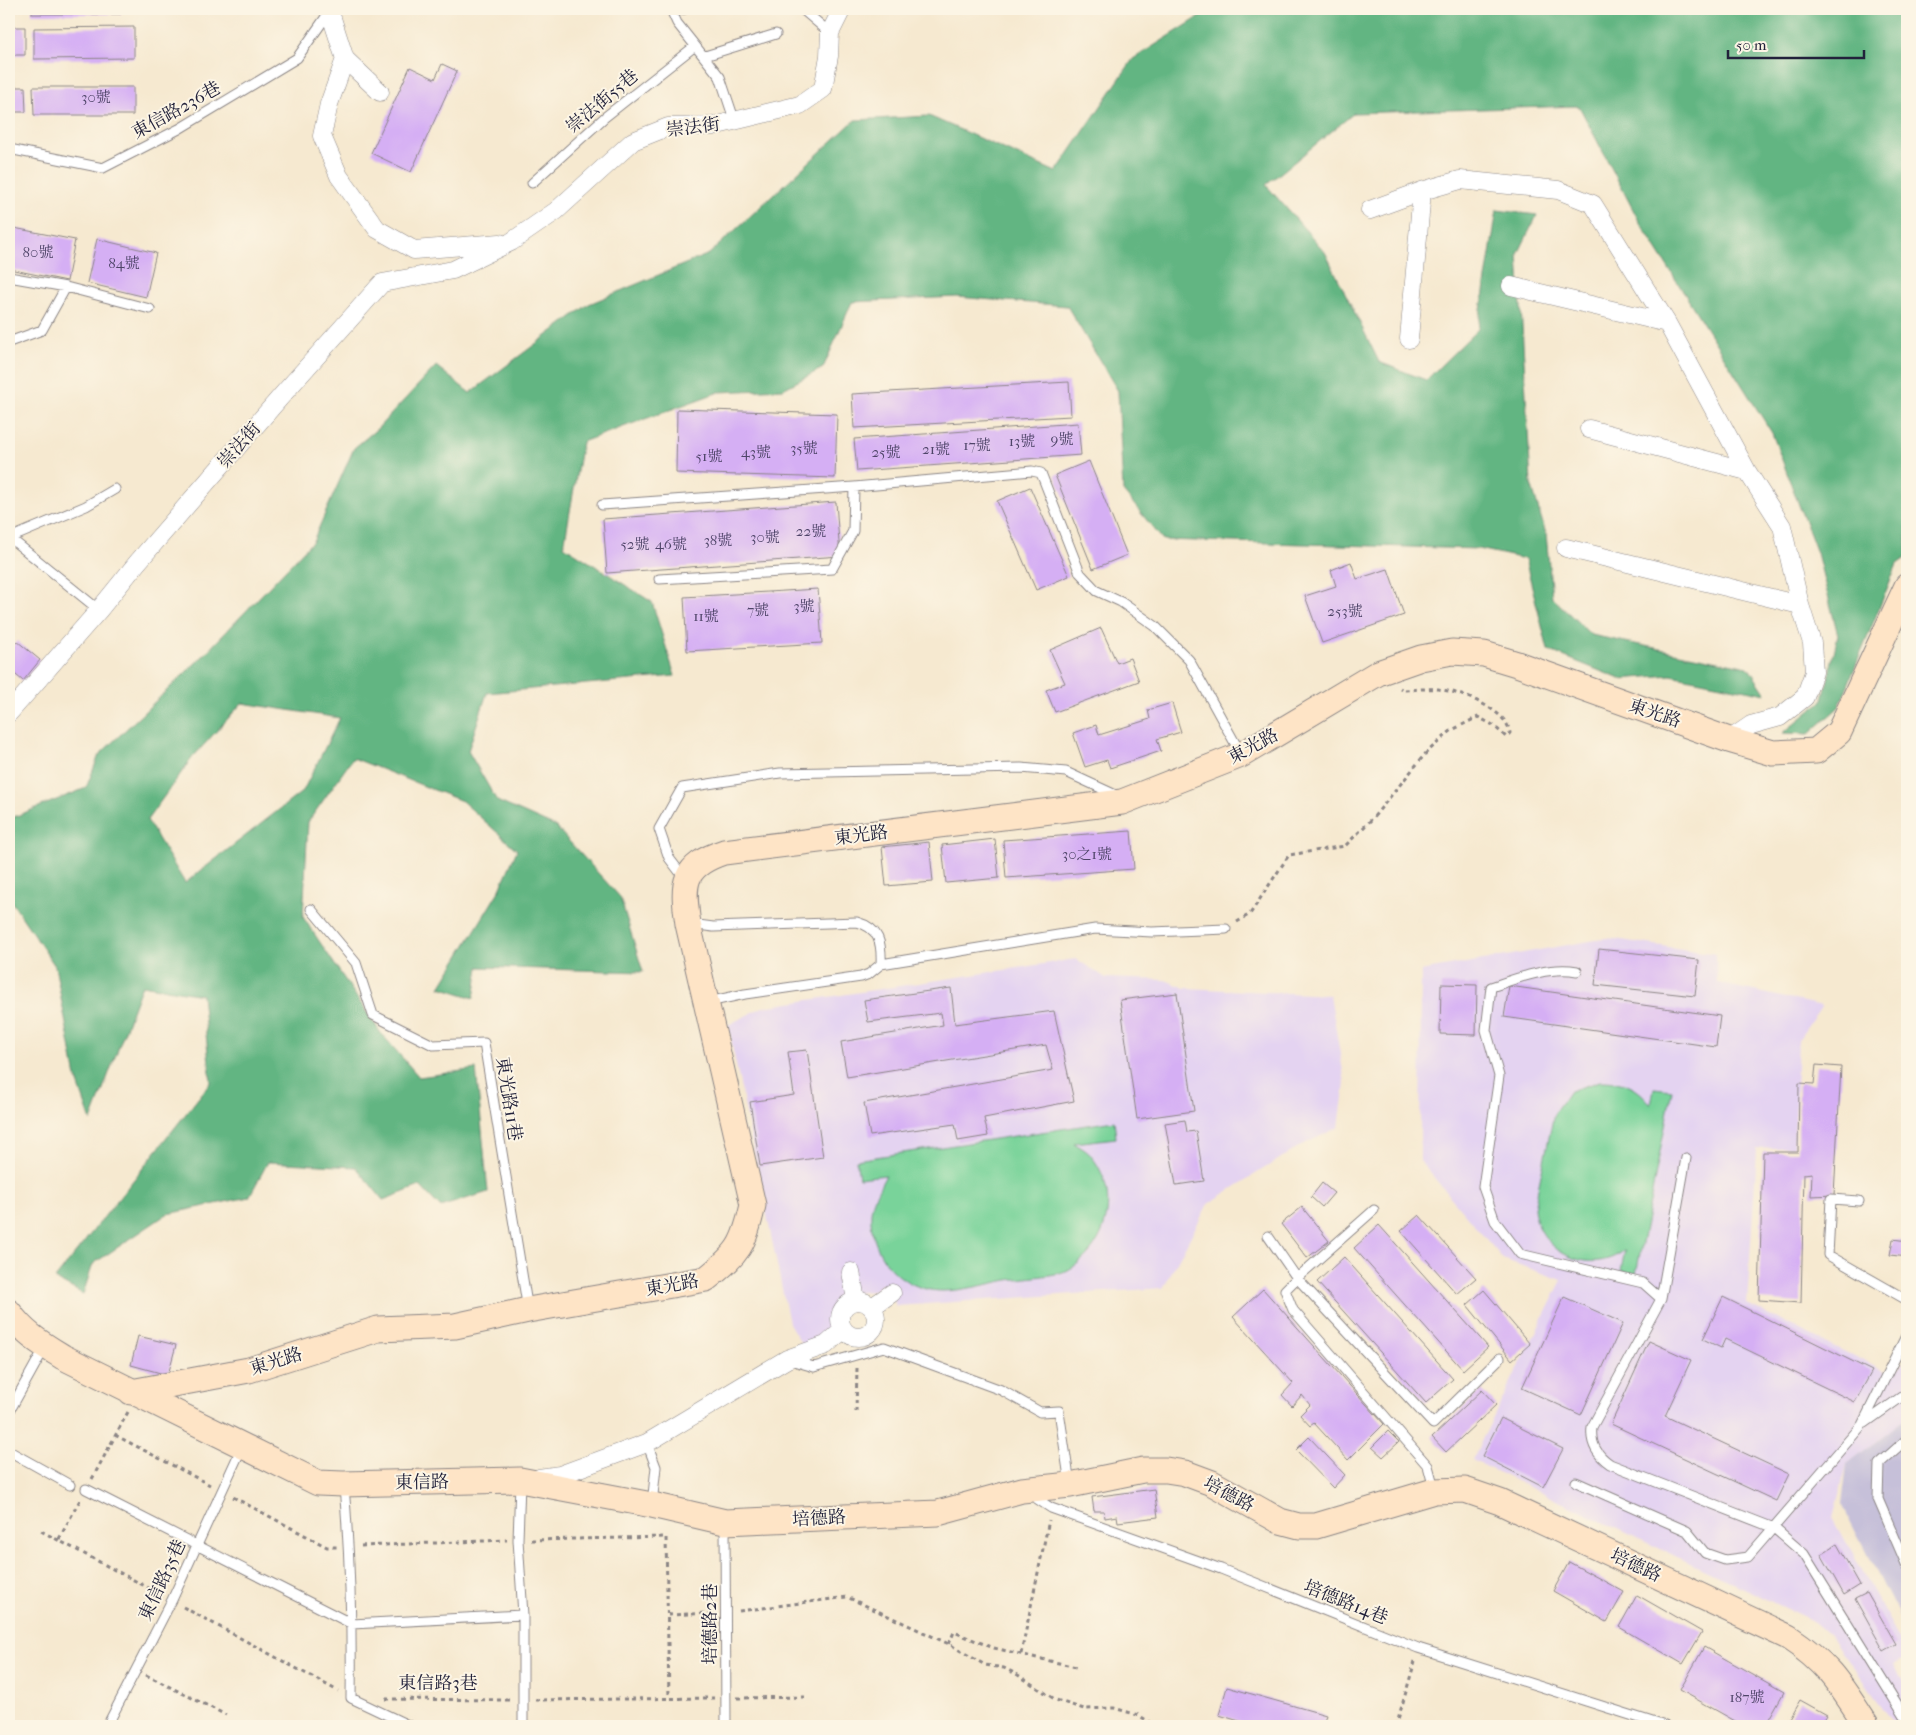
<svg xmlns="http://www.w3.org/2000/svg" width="1916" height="1735" viewBox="0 0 1916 1735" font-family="'IM FELL French Canon','Noto Serif TC',serif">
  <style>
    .built { fill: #e4d3f1 }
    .industrial { fill: #c6c0d9 }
    .green { fill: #79d39a; stroke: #4e7a6a }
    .forest { fill: #62b582; stroke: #426c5e; fill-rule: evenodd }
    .building { fill: #d5aff4 }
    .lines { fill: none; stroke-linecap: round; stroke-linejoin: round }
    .lane-casing { stroke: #8c8686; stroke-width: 11 }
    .street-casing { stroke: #8c8686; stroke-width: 19 }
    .secondary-casing { stroke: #8c8686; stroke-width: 27 }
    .path { stroke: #8c8686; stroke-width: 3; stroke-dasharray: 4 4; stroke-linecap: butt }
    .lane { stroke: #fff; stroke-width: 9 }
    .street { stroke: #fff; stroke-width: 18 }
    .secondary { stroke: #fee4c6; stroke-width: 25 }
    .labels { text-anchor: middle; stroke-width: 4; stroke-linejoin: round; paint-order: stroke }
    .number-label { font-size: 15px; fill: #4f4569 }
    .street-label { font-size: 18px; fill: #22223b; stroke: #fcf5e5 }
  </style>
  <rect width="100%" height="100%" fill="#fcf5e5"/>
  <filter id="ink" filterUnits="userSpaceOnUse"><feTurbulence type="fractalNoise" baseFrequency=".02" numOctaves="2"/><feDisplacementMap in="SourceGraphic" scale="10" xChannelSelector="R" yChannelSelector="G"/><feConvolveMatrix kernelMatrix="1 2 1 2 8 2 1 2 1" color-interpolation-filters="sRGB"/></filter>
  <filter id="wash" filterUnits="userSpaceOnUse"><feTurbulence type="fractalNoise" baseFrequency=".0096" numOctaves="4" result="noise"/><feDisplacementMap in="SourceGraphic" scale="20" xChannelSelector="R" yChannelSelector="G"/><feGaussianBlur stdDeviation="1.12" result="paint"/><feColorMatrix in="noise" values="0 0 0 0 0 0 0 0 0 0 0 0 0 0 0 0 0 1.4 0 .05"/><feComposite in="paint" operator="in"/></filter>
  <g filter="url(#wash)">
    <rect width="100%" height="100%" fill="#f6e9d0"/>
    <path class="built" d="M1607 938 1716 954 1717 983 1822 1006 1798 1040 1794 1147 1757 1149 1747 1304 1892 1375 1907 1360V1417L1847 1464 1833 1518 1907 1653V1657L1894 1664 1907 1690V1726H1897L1831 1636 1815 1622 1472 1460 1562 1280 1503 1259 1420 1161 1421 971Z
      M1076 959 1106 978 1165 980 1185 988 1330 995 1345 1083 1339 1127 1300 1146 1208 1204 1163 1288 896 1306 894 1300 882 1284 873 1291 853 1293 841 1299 821 1340 805 1350 789 1323 728 1025 763 1007Z"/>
    <path class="industrial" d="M1907 1417V1632L1842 1504 1847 1464Z"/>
    <path class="green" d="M1600 1081C1622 1081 1638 1086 1651 1105L1654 1088 1672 1090 1636 1274 1621 1270 1625 1250C1589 1278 1538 1251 1534 1208L1554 1114 1570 1091Z
      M1114 1121 1116 1138 1074 1143C1080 1147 1088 1151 1092 1157 1121 1194 1108 1248 1068 1270 1057 1276 1022 1278 1008 1280 987 1284 963 1291 941 1291 900 1290 869 1254 871 1213 872 1199 880 1187 886 1175L859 1178 856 1160Z"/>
    <path class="forest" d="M1212 9H1907V557L1897 564 1839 707 1809 734 1783 733 1823 700 1838 635 1817 553 1772 433 1639 221 1579 106 1354 113 1266 185 1325 252 1379 362 1426 380 1478 329 1497 210 1537 215 1518 254 1531 484 1546 534 1552 597 1591 635 1748 667 1766 694 1671 675 1620 679 1548 650 1525 559 1479 549 1163 540 1123 491 1118 391 1067 306 957 297 852 302 823 368 783 389 719 392 582 442 564 546 652 602 675 676 487 693 468 751 497 801 556 827 620 897 643 972 479 967 474 998 440 987 499 891 517 850 462 801 353 758 308 822 303 917 380 1032 419 1077 476 1069 488 1192 440 1207 420 1186 383 1200 356 1167 268 1162 249 1197 167 1214 93 1264 83 1294 55 1279 211 1082 202 995 142 985 91 1121 76 1077 55 966 9 898V819L86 788 99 755 203 656 313 541 354 448 378 428 436 366 470 393 589 304 709 254 855 120 929 116 1056 172 1133 59ZM242 703 340 718 303 791 185 883 147 820 192 758Z"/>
    <g id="blocks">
      <path class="building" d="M32 9H121V14H32Z
        M9 27H25V55H9Z
        M134 27V58L34 59V28Z
        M442 64 457 71 411 172 371 153 410 67 435 79Z
        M9 87H25L26 112H9Z
        M33 87H133V115H34Z
        M9 227 75 240 67 281 9 269Z
        M97 239 156 253 146 297 87 283Z
        M1069 382 1071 416 854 428 852 394Z
        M677 409 837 414 835 478 676 473Z
        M1078 423 1081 455 857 471 854 439Z
        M1089 461 1127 555 1093 569 1055 475Z
        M1030 487 1069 576 1036 590 997 501Z
        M836 502 840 556 607 573 603 519Z
        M1351 562 1357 579 1388 569 1404 615 1322 643 1305 596 1336 586 1331 570Z
        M818 589 822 643 687 651 684 597Z
        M1101 628 1117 663 1130 658 1139 681 1055 712 1046 690 1065 683 1050 650Z
        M17 641 40 660 23 681 9 669V651Z
        M1172 703 1181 732 1157 739 1161 751 1110 768 1107 760 1085 767 1073 733 1096 725 1099 735 1150 719 1148 710Z
        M1131 831 1134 869 1006 878 1003 840Z
        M995 839 999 878 946 883 942 845Z
        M929 842 933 882 886 886 882 847Z
        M1599 949 1699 960 1695 996 1595 985Z
        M1441 984 1477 985 1476 1035 1440 1034Z
        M1509 986 1720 1016 1716 1047 1504 1017Z
        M951 988 955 1024 1054 1011 1074 1101 984 1118 988 1136 958 1141 955 1124 870 1136 864 1103 1053 1070 1046 1045 847 1077 841 1042 943 1025 941 1013 868 1022 864 1000Z
        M1177 993 1194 1111 1137 1119 1120 1000Z
        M807 1050 823 1157 760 1166 750 1102 794 1095 788 1052Z
        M1816 1065 1841 1067 1834 1195 1811 1196 1812 1173 1804 1174 1801 1303 1759 1300 1763 1152H1798L1799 1083 1814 1084Z
        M1185 1120 1187 1132 1196 1131 1204 1181 1176 1185 1165 1123Z
        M1322 1183 1334 1193 1322 1207 1311 1197Z
        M1302 1207 1329 1241 1307 1258 1281 1224Z
        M1419 1215 1476 1278 1457 1294 1401 1231Z
        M1379 1225 1488 1347 1463 1370 1354 1248Z
        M1893 1239 1907 1241V1257L1890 1255Z
        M1344 1257 1453 1379 1426 1403 1317 1282Z
        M1263 1289 1384 1424 1348 1460 1314 1423 1310 1426 1300 1415 1310 1405 1302 1395 1292 1406 1282 1395 1293 1383 1233 1317Z
        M1484 1290 1530 1344 1512 1360 1467 1305Z
        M1564 1297 1623 1323 1581 1415 1522 1388Z
        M1723 1297 1872 1371 1855 1402 1725 1339 1721 1348 1703 1339Z
        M138 1336 176 1345 168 1375 131 1365Z
        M1649 1341 1691 1360 1665 1416 1789 1474 1776 1501 1611 1424Z
        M1482 1390 1496 1405 1446 1452 1432 1437Z
        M1501 1418 1563 1449 1543 1487 1482 1456Z
        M1388 1431 1399 1442 1383 1457 1372 1447Z
        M1309 1437 1345 1475 1333 1488 1296 1450Z
        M1154 1489 1158 1517 1118 1522 1117 1516 1105 1518 1104 1511H1094L1092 1497Z
        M1837 1544 1860 1585 1844 1595 1821 1554Z
        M1569 1562 1624 1592 1607 1622 1553 1591Z
        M1867 1593 1896 1644 1884 1651 1855 1599Z
        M1637 1595 1702 1632 1683 1664 1619 1627Z
        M1704 1647 1784 1692 1765 1726H1744L1680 1690Z
        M1227 1687 1326 1715 1323 1726H1256L1219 1715Z
        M1800 1700 1827 1715 1820 1726H1785Z"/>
    </g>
  </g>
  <g filter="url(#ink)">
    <use href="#blocks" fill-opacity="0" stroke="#8c8686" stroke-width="1"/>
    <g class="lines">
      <defs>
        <path id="lane" d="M685 9 672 12 677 23 720 77 735 122
          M802 9 830 33
          M705 56 776 34
          M9 149 103 168 179 129 297 58 330 11
          M532 183 605 117 695 46
          M9 277 66 287 150 309
          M9 342 42 330 66 287
          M602 505 854 487 1032 471 1041 473 1080 573 1097 591 1121 602 1155 626 1189 660 1241 754
          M659 579 832 569 853 531 854 487
          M99 610 10 538 86 506 115 489
          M685 879 669 858 659 829 682 788 780 773 1021 768 1066 772 1118 796
          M311 909 356 963 373 1015 433 1045 484 1043 528 1310
          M691 924 713 927 857 922C879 928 882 943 881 964L869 974 861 977 745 994 708 1002
          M881 964 1095 929 1152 932 1226 929
          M1577 971C1549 966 1518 978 1491 987L1486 1030 1499 1076 1483 1187 1495 1221 1520 1254 1643 1283 1661 1299
          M1686 1158 1661 1299 1592 1427C1590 1444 1597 1455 1610 1464L1774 1528 1804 1554 1907 1720
          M1859 1201 1831 1199 1828 1255 1907 1300
          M1268 1236 1297 1278 1374 1210
          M790 1360 814 1367 884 1347 1001 1390 1040 1412 1059 1411 1070 1484
          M9 1412 45 1347
          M1865 1423 1907 1393
          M1907 1439 1879 1464 1878 1499 1907 1566
          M647 1443 656 1467 652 1504
          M9 1451 70 1485
          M1576 1482 1687 1531 1705 1553 1725 1560 1748 1557 1862 1425 1907 1334
          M520 1483 518 1540 523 1615V1726
          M344 1486C350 1557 352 1627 351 1698L410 1726
          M1434 1488 1428 1466 1293 1310 1285 1290 1297 1278 1433 1424 1500 1358
          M86 1489 352 1624 523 1615
          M1031 1495 1051 1508 1221 1569 1418 1648 1665 1726
          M725 1524 726 1726
          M107 1726 172 1600 242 1447"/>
        <path id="street" d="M329 9 345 59 380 92
          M345 59 329 104 322 136 339 176 377 229 414 250 500 243
          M1370 210 1422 191 1460 180 1558 190 1593 204 1667 323 1747 471 1782 526 1800 605 1812 643 1814 672 1805 697 1780 717 1751 725 1729 740
          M1511 286 1667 323
          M1409 339 1422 191
          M1589 429 1747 471
          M1566 548 1800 605
          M9 713 99 610 137 563 284 393 382 283 453 270 511 242 556 211 633 141 668 127 713 126 800 105 823 89 829 56 830 33 842 9
          M851 1272 856 1300
          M840 1319a18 18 0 1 1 36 0a18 18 0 1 1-36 0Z
          M872 1307 892 1293
          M539 1478 560 1475 647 1443 787 1359 826 1345 843 1330"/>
        <path id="secondary" d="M9 1312C23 1333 42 1344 63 1357L318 1483 343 1484 520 1480 652 1505 725 1522 938 1513 1022 1490 1070 1485 1143 1470H1166L1185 1473 1212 1483 1280 1521 1299 1526H1316L1434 1491 1465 1490 1500 1502 1788 1637C1829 1664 1841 1686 1867 1726
          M131 1392 249 1370 378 1329 455 1326 528 1310 706 1279C739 1253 744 1245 753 1205L688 924C682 883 682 866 724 852L1122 802 1241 755 1378 673 1421 658 1452 652 1484 654 1517 664 1729 740 1773 753 1816 751 1839 732 1907 586"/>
      </defs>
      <use href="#lane" class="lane-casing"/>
      <use href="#street" class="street-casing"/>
      <use href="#secondary" class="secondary-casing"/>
      <path class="path" d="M1237 922 1250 914 1289 855 1345 846 1372 819 1426 753 1452 730 1478 717 1493 725 1506 737 1510 733C1507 709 1460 692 1438 689 1427 688 1414 690 1403 690L1400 688
        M856 1412 857 1368
        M115 1435 210 1485
        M92 1479 128 1412
        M233 1497 327 1547H337
        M41 1531 160 1594
        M59 1539 80 1500
        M531 1540 666 1537 669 1698
        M361 1546 507 1540
        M183 1607 338 1691
        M739 1611 847 1597 949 1644 985 1665 1004 1668 1018 1675 1056 1700 1084 1709 1114 1708 1138 1715 1156 1726
        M668 1615 712 1613
        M949 1644 954 1632 994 1648 1076 1667
        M1021 1654 1049 1520
        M146 1675 226 1715
        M737 1698 809 1697
        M385 1699 511 1700
        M535 1700 714 1698
        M1396 1726 1415 1661"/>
      <use href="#lane" class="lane"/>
      <use href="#street" class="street"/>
      <use href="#secondary" class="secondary"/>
    </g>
  </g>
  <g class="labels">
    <g class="number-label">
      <text x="96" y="102">30號</text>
      <text x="38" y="257">80號</text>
      <text x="124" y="268">84號</text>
      <text x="1062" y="444">9號</text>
      <text x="1022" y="446">13號</text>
      <text x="977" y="450">17號</text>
      <text x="804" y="453">35號</text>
      <text x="936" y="454">21號</text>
      <text x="756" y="457">43號</text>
      <text x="886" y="457">25號</text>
      <text x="709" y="461">51號</text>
      <text x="811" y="536">22號</text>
      <text x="765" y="542">30號</text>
      <text x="718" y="545">38號</text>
      <text x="635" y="549">52號</text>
      <text x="671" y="549">46號</text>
      <text x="804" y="611">3號</text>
      <text x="758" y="615">7號</text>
      <text x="1345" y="616">253號</text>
      <text x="706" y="621">11號</text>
      <text x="1087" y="859">30之1號</text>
      <text x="1747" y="1702">187號</text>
    </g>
    <g class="street-label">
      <text transform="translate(602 101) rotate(-40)" y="6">崇法街55巷</text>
      <text transform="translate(176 110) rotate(-29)" y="6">東信路236巷</text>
      <text transform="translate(693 127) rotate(-7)" y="6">崇法街</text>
      <text transform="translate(239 445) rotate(-49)" y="6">崇法街</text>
      <text transform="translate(1655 713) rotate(19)" y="6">東光路</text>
      <text transform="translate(1253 746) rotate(-28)" y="6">東光路</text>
      <text transform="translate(861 835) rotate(-7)" y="6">東光路</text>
      <text transform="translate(509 1099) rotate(81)" y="6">東光路11巷</text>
      <text transform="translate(672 1285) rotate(-10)" y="6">東光路</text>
      <text transform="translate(276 1361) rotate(-17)" y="6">東光路</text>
      <text transform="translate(422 1482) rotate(-1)" y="6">東信路</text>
      <text transform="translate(1229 1494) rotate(28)" y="6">培德路</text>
      <text transform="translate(819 1518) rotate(-3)" y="6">培德路</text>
      <text transform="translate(1636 1565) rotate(25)" y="6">培德路</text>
      <text transform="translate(162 1580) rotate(-65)" y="6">東信路35巷</text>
      <text transform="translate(1346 1602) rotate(22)" y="6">培德路14巷</text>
      <text transform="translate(710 1624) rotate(-90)" y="6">培德路2巷</text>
      <text x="438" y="1689">東信路3巷</text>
    </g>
  </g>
  <rect width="1916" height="1735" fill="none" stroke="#fcf5e5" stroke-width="30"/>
  <path d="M1728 50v8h136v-8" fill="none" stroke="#22223b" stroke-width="2.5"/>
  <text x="1736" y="50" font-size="15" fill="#22223b" stroke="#fcf5e5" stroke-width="4" paint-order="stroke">50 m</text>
</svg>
